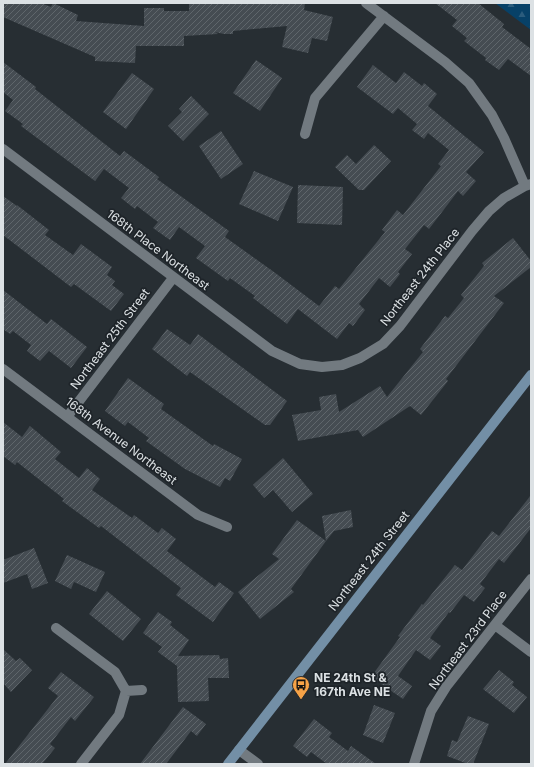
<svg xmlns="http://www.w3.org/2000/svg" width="534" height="767" viewBox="0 0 534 767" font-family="Inter,sans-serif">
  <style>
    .forest { fill: url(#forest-firs) }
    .building { fill: url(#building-hatch) }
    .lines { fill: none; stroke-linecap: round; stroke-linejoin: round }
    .street { stroke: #727a80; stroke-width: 10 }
    .secondary { stroke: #738fa6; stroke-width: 10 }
    .labels { text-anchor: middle; stroke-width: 3.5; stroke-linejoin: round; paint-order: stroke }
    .street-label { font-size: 12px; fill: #dce1e4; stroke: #1e2429 }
    .poi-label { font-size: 12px; font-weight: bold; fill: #dce1e4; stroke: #1e2429; text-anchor: start }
  </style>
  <defs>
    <pattern id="forest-firs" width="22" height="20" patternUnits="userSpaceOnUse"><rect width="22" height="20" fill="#074168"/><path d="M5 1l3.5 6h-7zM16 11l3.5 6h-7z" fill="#2b5c7d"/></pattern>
    <pattern id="building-hatch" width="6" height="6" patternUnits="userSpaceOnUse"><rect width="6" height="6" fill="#454c52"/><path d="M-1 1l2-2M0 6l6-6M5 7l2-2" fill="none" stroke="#5f666b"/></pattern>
  </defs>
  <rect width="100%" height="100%" fill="#272e33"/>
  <path class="forest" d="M495 3H531V30Z"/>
  <path class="building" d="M3 3H41L51 7 53 3 78 15 76 21 144 26V8H164V11H189V3H305L304 10 333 17 327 41 312 38 308 53 282 47 287 26 233 31V34H224L215 32 218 34 184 36V46H136L135 63 95 61V57L3 17Z
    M435 3H478L504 24 502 27 531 49V76L508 59 499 70 485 60 486 58 464 41 467 38 452 26 457 20Z
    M256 60 282 78 260 111 233 93Z
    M3 62 36 87 35 89 120 156 124 151 159 177 157 179 229 231 225 237 274 272 319 306 335 286 339 289 385 232 382 230 397 210 403 215 441 166 438 164 449 150 428 133 424 139 412 130 417 124 398 108 393 114 357 87 373 65 396 83 404 72 422 86 424 83 437 94 428 106 484 152 466 172 476 181 463 196 458 191 429 229 424 225 405 249 412 254 398 272 400 274 390 287 379 278 359 304 365 310 353 326 349 323 337 339 298 309 287 324 253 298 255 296 230 278 228 281 196 258 205 246 179 227 170 240 153 228 158 222 137 206 135 209 121 198 129 188 104 169 95 181 21 126 23 124 5 111 13 100 3 92Z
    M132 73 154 89 126 129 103 112Z
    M191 96 209 114 183 141 168 126 182 112 179 109Z
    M221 131 243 164 221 179 199 146Z
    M374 145 391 161 364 190H359L335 167 347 155 356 164Z
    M254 171 293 187 278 221 239 204Z
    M298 185 343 187 342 225 297 223Z
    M3 196 17 206V205L49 230 45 235 73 255 81 244 112 267 107 275 115 281 112 285 124 294 111 311 74 284 71 287 3 235Z
    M513 238 531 261V267L494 296 504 303 446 379 448 381 421 415 410 406 363 437 358 430 298 441 292 415 321 410 319 397 336 394 339 412 380 386 387 397 423 352 420 349 445 316 448 318 464 298 461 295 484 266 482 263Z
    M3 290 47 324 51 319 87 347 71 368 49 351 40 361 27 351 31 345 13 331 10 334 3 329Z
    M167 329 190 345 198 334 287 401 270 425H265L190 372 187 376 152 349Z
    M128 378 164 404 161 409 213 446 214 444 242 459 230 481 225 478 220 487 185 469 146 441 149 438 128 422 125 426 105 411Z
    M3 422 22 437 30 426 61 452 55 459 79 478 87 468 100 479 92 490 132 518 134 515 158 533 162 528 176 539 167 551 215 587 219 582 234 593 213 622 176 595 181 588 101 526 99 528 62 501 64 499 17 462 15 465 3 456Z
    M283 458 313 494 292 512 273 490 264 498 253 485Z
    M531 495V528L504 563 499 559 480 584 485 588 474 602 464 595 450 613 449 612 430 638 441 646 430 660 416 650 398 676 412 686 403 699 371 677 400 637 398 636 422 604 423 605 455 565 462 570 492 531 499 536Z
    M351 510 353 527 334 531 326 541 322 516Z
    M297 520 326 541 291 589 294 592 260 619 238 592 279 559 272 554Z
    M34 548 48 583 32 589 27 574 3 583V560Z
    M67 555 105 572 96 592 74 582 71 589 55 581Z
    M107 591 141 619 123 641 89 614Z
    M158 612 172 622 170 625 189 640 178 656 219 655 220 659 228 658 229 678H208L209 701 178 702 177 666 158 652 162 647 143 633Z
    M3 649 16 661 20 658 32 670 11 692 3 683Z
    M499 670 514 682 512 685 527 697 514 713 483 689Z
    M61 672 94 697 75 721 71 717 50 744 55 748 42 764H5L58 696 48 688Z
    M374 705 395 713 383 743 363 735Z
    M183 707 206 724 197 736 191 731 166 764H140Z
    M468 716 489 724 473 764H468L447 756 452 740 457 742Z
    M314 719 332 733 329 737 348 751 351 746 376 764H327L311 752 307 757 293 746Z"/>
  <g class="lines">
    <path class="street" d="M366 3 445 62 469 83 492 115 504 138 525 186 531 184
      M305 134 315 98 384 16
      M3 149 272 351 300 364 322 367 342 365 360 358 383 344 400 326 472 231 489 211 504 198 525 186
      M3 369 198 515 227 527
      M67 417 173 278
      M495 625 531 652
      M56 628 115 672 126 691
      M126 691 142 690
      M239 750 258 764
      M81 764 119 715 126 691
      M414 764 431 711 446 687 531 579"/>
    <path class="secondary" d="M228 764 531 375"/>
  </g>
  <defs>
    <symbol id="bus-pin" viewBox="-11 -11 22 30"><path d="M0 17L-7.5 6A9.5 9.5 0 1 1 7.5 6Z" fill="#f6a247" stroke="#1e2429"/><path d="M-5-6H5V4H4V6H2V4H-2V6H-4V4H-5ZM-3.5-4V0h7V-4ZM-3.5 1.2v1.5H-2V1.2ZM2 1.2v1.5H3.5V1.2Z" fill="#111"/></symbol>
  </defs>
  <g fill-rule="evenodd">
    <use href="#bus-pin" x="291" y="675" width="20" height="27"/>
  </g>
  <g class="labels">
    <g class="street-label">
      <text transform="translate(158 250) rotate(37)" y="4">168th Place Northeast</text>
      <text transform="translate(420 277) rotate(-52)" y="4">Northeast 24th Place</text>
      <text transform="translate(110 339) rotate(-53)" y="4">Northeast 25th Street</text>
      <text transform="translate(121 441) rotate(37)" y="4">168th Avenue Northeast</text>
      <text transform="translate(369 561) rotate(-52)" y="4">Northeast 24th Street</text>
      <text transform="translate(468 640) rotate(-53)" y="4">Northeast 23rd Place</text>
    </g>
    <g class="poi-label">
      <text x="314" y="682">NE 24th St &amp;<tspan x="314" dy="14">167th Ave NE</tspan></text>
    </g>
  </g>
  <rect width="534" height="767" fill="none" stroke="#dce1e4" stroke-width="8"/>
</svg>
